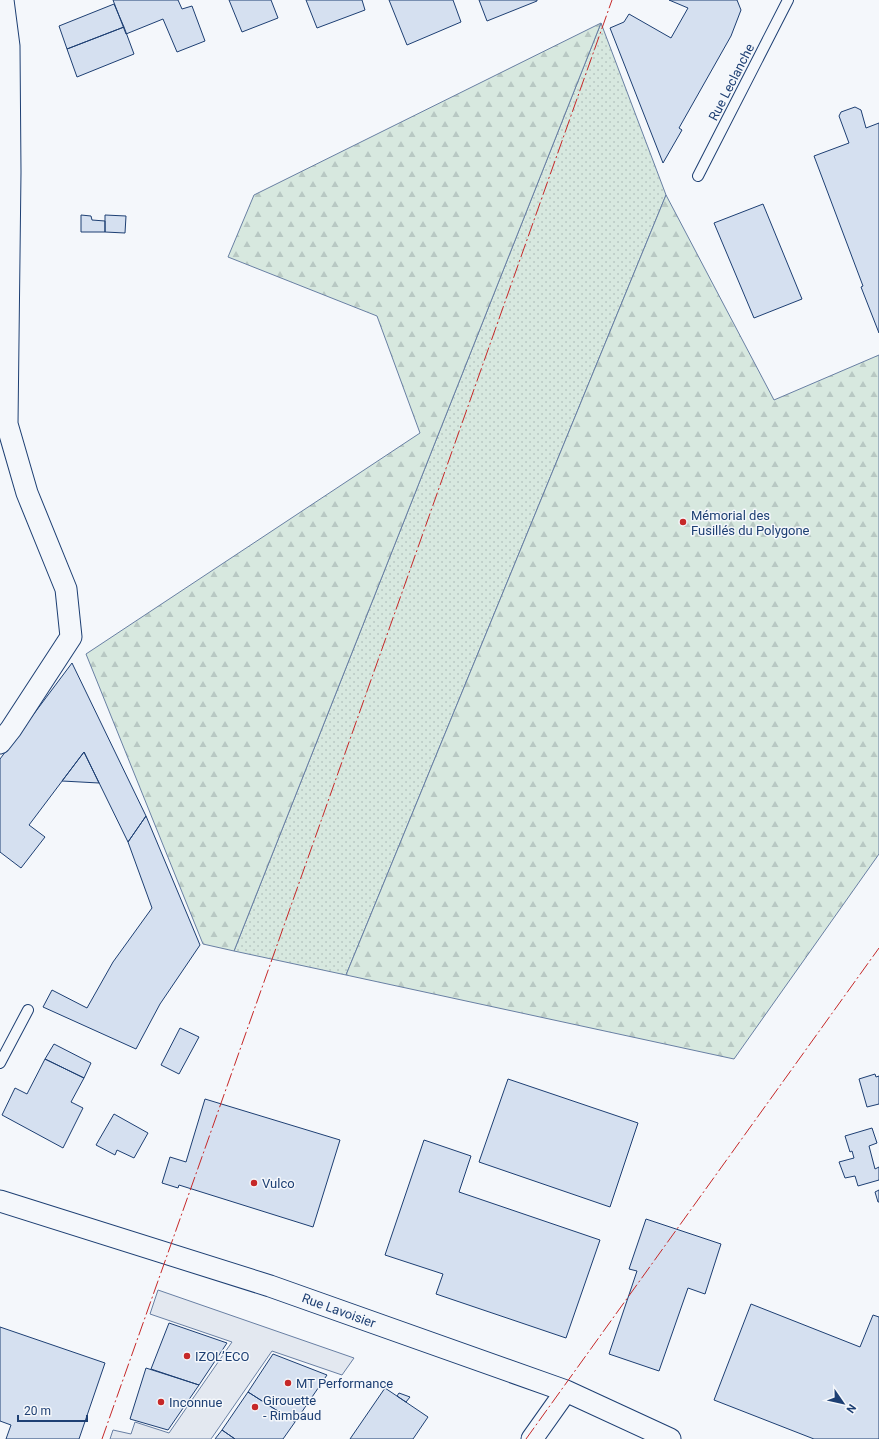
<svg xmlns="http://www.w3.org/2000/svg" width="879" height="1439" viewBox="0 0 879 1439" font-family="Roboto,sans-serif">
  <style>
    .green { fill: url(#green-dots); stroke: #687fa3 }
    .forest { fill: url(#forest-firs); stroke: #687fa3 }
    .parking { fill: #e3e8f0; stroke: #687fa3 }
    .building { fill: #d5e0f0; stroke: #1d3f73 }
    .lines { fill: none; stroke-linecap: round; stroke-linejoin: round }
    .service-casing { stroke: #1d3f73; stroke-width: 12 }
    .minor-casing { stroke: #1d3f73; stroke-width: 23 }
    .service { stroke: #f4f7fb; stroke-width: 10 }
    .minor { stroke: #f4f7fb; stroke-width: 21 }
    .power { stroke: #c62828; stroke-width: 1; stroke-dasharray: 14 3 2 3; stroke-linecap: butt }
    .poi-dot { fill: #c62828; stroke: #f4f7fb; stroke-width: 1.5 }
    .labels { text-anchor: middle; stroke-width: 3; stroke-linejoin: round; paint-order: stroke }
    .street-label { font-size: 13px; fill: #1d3f73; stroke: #f4f7fb }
    .poi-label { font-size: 13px; fill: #1d3f73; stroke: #f4f7fb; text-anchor: start }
  </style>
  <defs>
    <pattern id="green-dots" width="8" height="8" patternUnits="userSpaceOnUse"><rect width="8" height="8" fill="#d7e8df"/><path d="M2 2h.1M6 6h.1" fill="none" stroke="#b8c8c3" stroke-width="1.8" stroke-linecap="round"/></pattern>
    <pattern id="forest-firs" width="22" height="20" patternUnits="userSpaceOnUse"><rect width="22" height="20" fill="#d7e8df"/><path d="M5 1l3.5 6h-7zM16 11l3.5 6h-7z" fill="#b8c8c3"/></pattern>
  </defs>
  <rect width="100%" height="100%" fill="#f4f7fb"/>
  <path class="green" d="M601 23 666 195 346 975 234 951Z"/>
  <path class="forest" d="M601 23 234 951 203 944 86 654 420 433 377 316 228 257 254 195Z
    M666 195 774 400 879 355V854L734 1059 346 975Z"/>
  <path class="parking" d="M158 1290 354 1358 342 1375 272 1351 211 1439H110L113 1430 131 1434 135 1422 169 1433 232 1342 150 1314Z"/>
  <path class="building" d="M113 0H178L182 9 192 6 205 41 177 52 163 19 126 34Z
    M229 0H271L278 18 242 32Z
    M306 0H362L365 10 317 28Z
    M389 0H453L461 22 407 45Z
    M479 0H537V1L487 21Z
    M669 0H737L741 10 731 36 679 128 682 130 663 163 610 28 624 22 629 14 671 38 688 8Z
    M114 4 124 27 67 49 59 26Z
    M124 27 134 54 77 77 67 49Z
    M855 107 861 110 866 128 879 123V333L861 287 863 286 814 156 849 143 839 116 841 112Z
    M763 204 802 299 754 318 714 223Z
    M81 215 91 216 92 220 105 221V232H81Z
    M105 215 126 216 125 233 105 232Z
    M72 663 146 816 128 842 84 752 29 825 45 837 21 868 0 852V759Z
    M84 752 99 783 62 781Z
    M146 816 200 945 160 1004 136 1049 43 1007 52 990 87 1008 113 962 152 908 128 842Z
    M180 1028 199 1037 179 1074 161 1065Z
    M54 1044 91 1063 84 1078 45 1059Z
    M45 1059 84 1078 71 1102 83 1108 63 1148 2 1115 15 1088 27 1094Z
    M875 1074 876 1077 879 1076V1104L867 1107 859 1079Z
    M508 1079 638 1123 610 1207 479 1162Z
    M205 1099 340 1140 313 1227 179 1185 178 1188 162 1183 170 1157 186 1162Z
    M114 1114 148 1133 134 1158 117 1150 115 1155 96 1145Z
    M872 1128 877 1143 869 1146 875 1169 879 1167V1180L858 1186 855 1176 845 1178 839 1162 854 1158 852 1151 850 1152 845 1136Z
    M424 1140 471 1156 459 1192 600 1240 566 1338 436 1294 443 1274 385 1255Z
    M879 1190V1202H878L875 1192Z
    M646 1219 721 1244 705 1294 688 1288 659 1371 609 1354 637 1271 629 1269Z
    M751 1304 860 1347 873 1315 879 1317V1439H814L714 1400Z
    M169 1323 227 1343 199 1385 151 1369Z
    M0 1327 105 1363 79 1439H6L11 1425 0 1421Z
    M273 1354 327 1375 295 1422 248 1392Z
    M146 1368 199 1385 168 1430 130 1419Z
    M385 1388 428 1417 413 1439H350Z
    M248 1392 295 1422 283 1439H235L222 1430Z
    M399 1393 410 1397 406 1402 397 1396Z
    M222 1430 235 1439H215Z"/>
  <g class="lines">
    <defs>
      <path id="service" d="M698 176 788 0
        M0 1063 28 1010"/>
      <path id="minor" d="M0 743 11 729 71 637 66 589 27 493 7 424 10 172 9 46 3 0
        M0 1201 270 1286 566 1391 670 1439
        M532 1439 566 1391"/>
    </defs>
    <use href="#service" class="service-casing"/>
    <use href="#minor" class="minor-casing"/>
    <use href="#service" class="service"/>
    <use href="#minor" class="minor"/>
    <path class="power" d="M102 1439 612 0
      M526 1439 879 948"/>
  </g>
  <g class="poi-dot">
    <circle cx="683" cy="522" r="4"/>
    <circle cx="254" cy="1183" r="4"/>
    <circle cx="187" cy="1356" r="4"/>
    <circle cx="288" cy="1383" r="4"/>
    <circle cx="161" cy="1402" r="4"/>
    <circle cx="255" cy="1407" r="4"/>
  </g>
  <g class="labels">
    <g class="street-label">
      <text transform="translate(731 82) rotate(-63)" y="5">Rue Leclanche</text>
      <text transform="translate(339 1310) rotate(20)" y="5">Rue Lavoisier</text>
    </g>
    <g class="poi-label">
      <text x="691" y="520">Mémorial des<tspan x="691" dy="15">Fusillés du Polygone</tspan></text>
      <text x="262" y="1188">Vulco</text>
      <text x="195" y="1361">IZOL’ECO</text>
      <text x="296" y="1388">MT Performance</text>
      <text x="263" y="1405">Girouette<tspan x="263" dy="15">- Rimbaud</tspan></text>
      <text x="169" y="1407">Inconnue</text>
    </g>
  </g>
  <g transform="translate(843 1403) rotate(124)" stroke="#f4f7fb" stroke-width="3" paint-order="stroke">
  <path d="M0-3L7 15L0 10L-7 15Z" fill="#1d3f73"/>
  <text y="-6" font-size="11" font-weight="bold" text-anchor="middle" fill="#1d3f73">N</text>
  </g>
  <path d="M18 1415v6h69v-6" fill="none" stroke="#1d3f73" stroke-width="2"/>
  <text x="24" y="1415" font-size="12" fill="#1d3f73" stroke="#f4f7fb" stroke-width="3" paint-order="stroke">20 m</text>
</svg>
